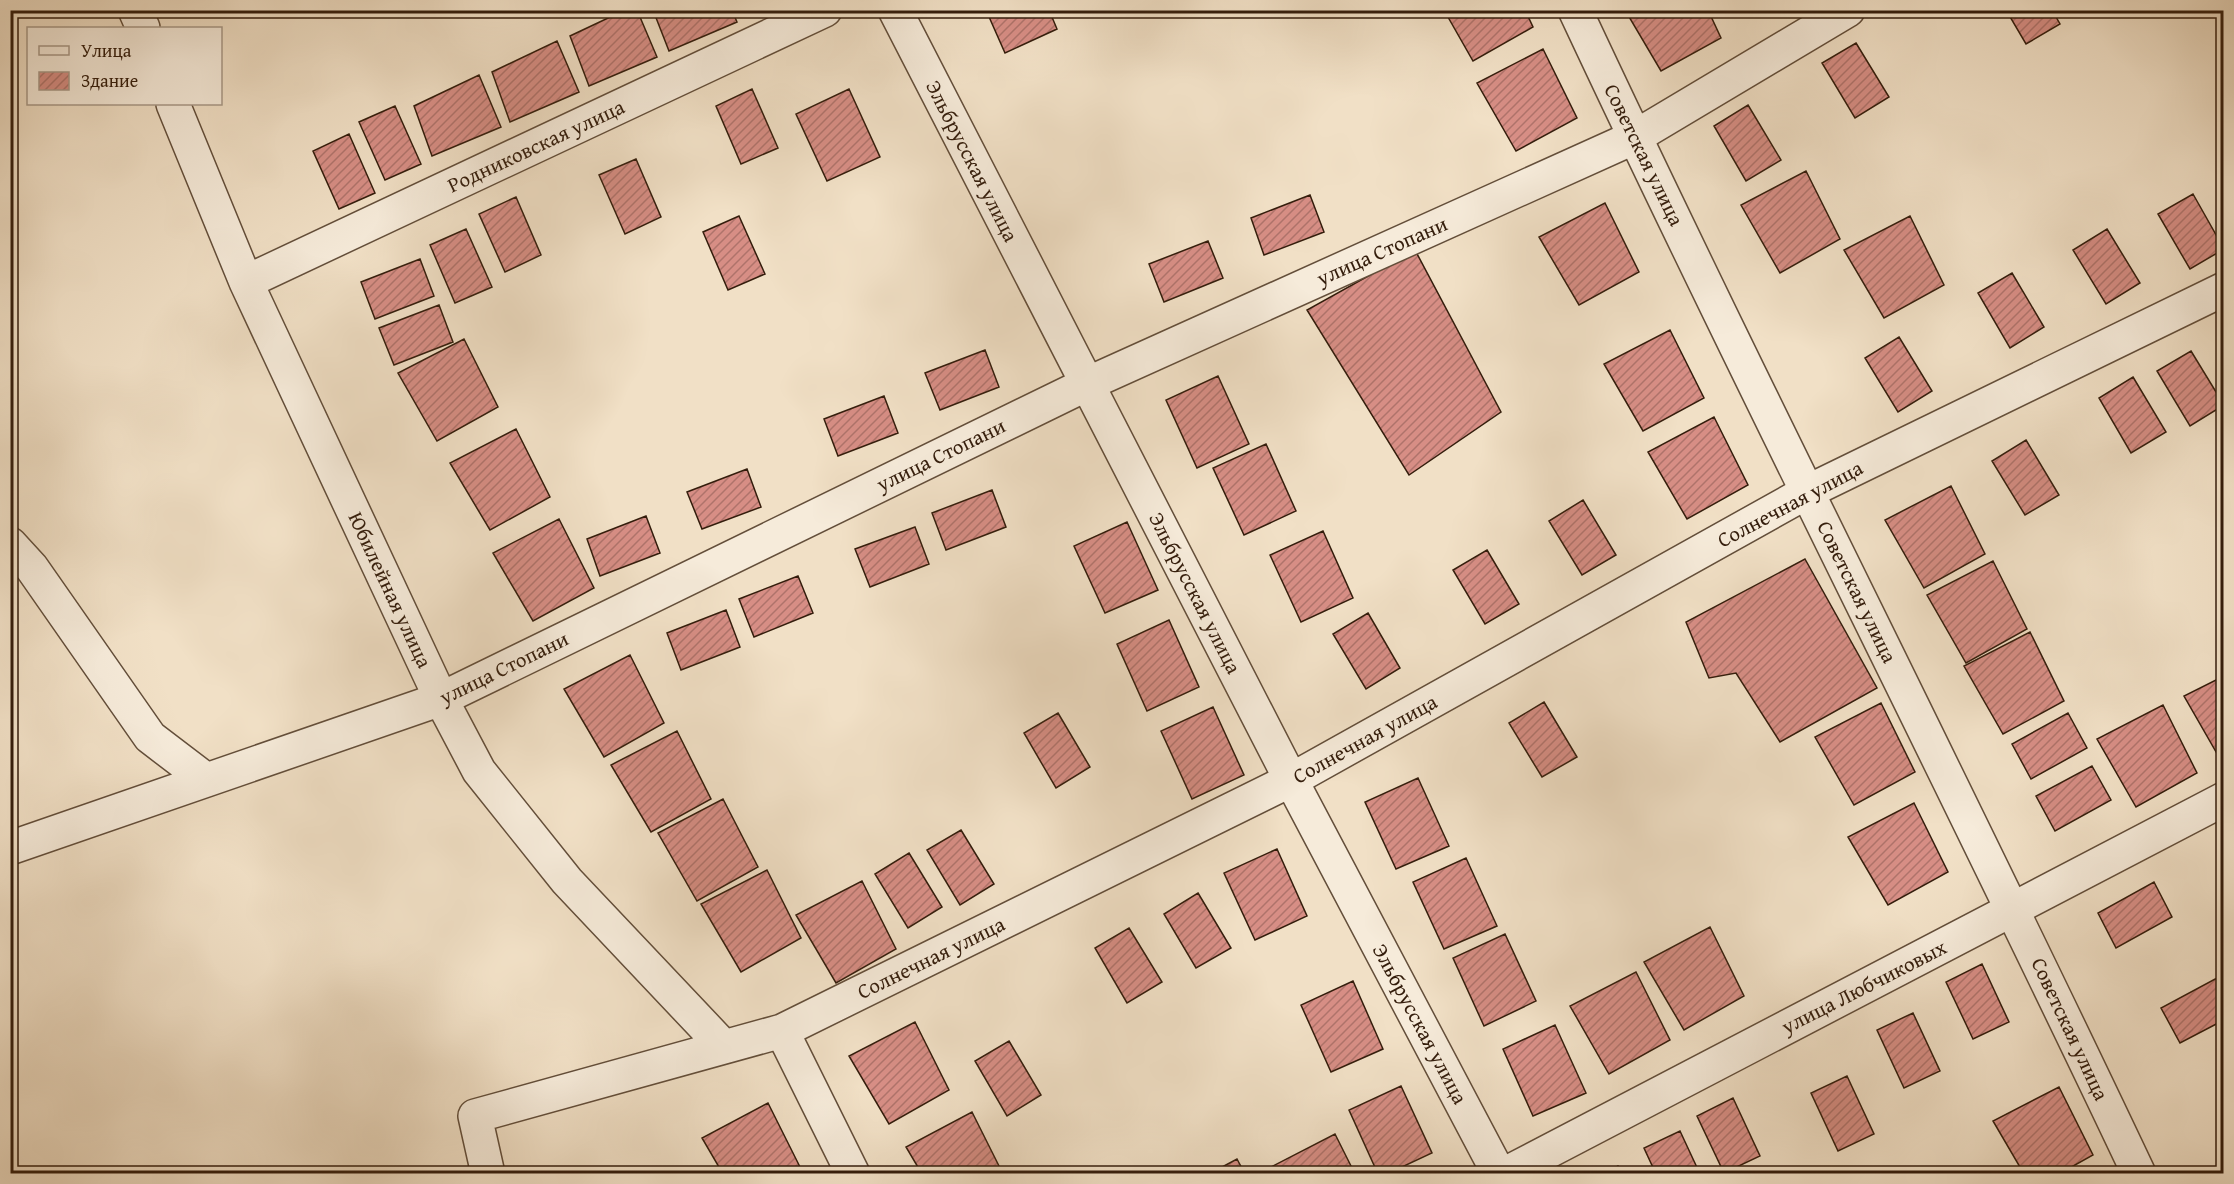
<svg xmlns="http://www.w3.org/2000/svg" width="2234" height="1184" viewBox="0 0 2234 1184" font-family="'Gentium Book Plus',serif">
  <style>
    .building { fill: url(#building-hatch); stroke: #341d0c; stroke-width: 1.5 }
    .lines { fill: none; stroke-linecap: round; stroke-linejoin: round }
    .minor-casing { stroke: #634e3a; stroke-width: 36 }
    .tertiary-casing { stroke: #634e3a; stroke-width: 36 }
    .minor { stroke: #f6ebda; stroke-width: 33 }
    .tertiary { stroke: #f6ebda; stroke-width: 33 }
    .labels { text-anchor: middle; stroke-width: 5; stroke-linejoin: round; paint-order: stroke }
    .street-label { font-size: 21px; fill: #341d0c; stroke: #f6ebda }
  </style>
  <defs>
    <pattern id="building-hatch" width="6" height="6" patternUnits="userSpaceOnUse" patternTransform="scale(1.5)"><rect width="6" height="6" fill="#d78e85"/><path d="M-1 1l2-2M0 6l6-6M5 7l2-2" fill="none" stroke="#af736b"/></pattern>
  </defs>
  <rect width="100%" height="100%" fill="#f1e0c6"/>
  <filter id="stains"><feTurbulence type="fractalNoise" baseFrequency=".00333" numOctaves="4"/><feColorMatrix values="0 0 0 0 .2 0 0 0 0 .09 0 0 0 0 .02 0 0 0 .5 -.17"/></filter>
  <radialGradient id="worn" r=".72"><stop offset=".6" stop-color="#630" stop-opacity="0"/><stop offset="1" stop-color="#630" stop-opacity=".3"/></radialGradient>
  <path class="building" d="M625 10H637L657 57 589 86 570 36Z
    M653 10H732L737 22 669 51Z
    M986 10H1049L1057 29 1005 53Z
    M1444 10H1525L1533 27 1473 61Z
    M1625 10H1708L1721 38 1661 71Z
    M2006 10H2052L2060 24 2026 44Z
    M557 41 579 92 510 122 492 72Z
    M1856 43 1889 97 1855 118 1822 63Z
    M1543 49 1577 118 1516 151 1477 83Z
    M479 75 501 127 432 156 414 106Z
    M752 89 778 148 741 164 716 106Z
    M849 89 880 157 827 181 796 114Z
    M1748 105 1781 160 1746 181 1714 126Z
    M395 106 421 164 385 180 359 122Z
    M349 134 375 193 339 209 313 151Z
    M636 159 661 217 625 234 599 175Z
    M1806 171 1840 239 1780 273 1741 205Z
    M2193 194 2224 249 2190 269 2158 214Z
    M1310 195 1324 232 1264 255 1251 218Z
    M516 197 541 255 505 272 479 214Z
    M1605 203 1639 272 1579 305 1539 237Z
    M739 216 765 274 728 290 703 232Z
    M1910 216 1944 285 1884 318 1844 250Z
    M466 229 492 287 455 303 430 245Z
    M2107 229 2140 283 2106 304 2073 250Z
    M1208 241 1223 278 1164 302 1149 264Z
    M1415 250 1501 412 1409 475 1307 310Z
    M420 259 434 296 375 319 361 282Z
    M2012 273 2044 327 2010 348 1978 293Z
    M439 305 453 342 394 365 379 328Z
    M1670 330 1704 398 1643 431 1604 364Z
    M1899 337 1932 391 1898 412 1865 358Z
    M464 339 498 407 437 441 398 373Z
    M985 350 999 387 940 410 925 373Z
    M2191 351 2224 405 2190 426 2157 371Z
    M1218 376 1249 444 1197 468 1166 400Z
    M2133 377 2166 432 2131 453 2099 398Z
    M884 396 898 433 838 456 824 419Z
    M1714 417 1748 485 1687 519 1648 452Z
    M516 429 550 497 490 530 450 463Z
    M2026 440 2059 495 2025 515 1992 461Z
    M1266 444 1296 511 1244 535 1213 468Z
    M747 469 761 507 702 529 687 492Z
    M1951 486 1985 554 1924 588 1885 520Z
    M992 490 1006 527 946 550 932 513Z
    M1583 500 1616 555 1582 575 1549 521Z
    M646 516 660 553 600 576 587 539Z
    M559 519 594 588 533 621 493 553Z
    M1127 522 1158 590 1105 613 1074 546Z
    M915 527 929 564 870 587 855 549Z
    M1323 531 1353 598 1301 622 1270 555Z
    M1487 550 1519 604 1485 624 1453 570Z
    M1805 559 1877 688 1780 742 1736 673 1709 678 1686 622Z
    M1993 561 2027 629 1966 663 1927 595Z
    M798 576 813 613 754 637 739 599Z
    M726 610 740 647 681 670 667 633Z
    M1368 613 1400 668 1366 689 1333 634Z
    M1169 620 1199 687 1147 711 1117 644Z
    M2030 632 2064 701 2003 734 1964 666Z
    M630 655 664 723 604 757 564 689Z
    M2224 676V764H2223L2184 696Z
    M1544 702 1577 757 1542 777 1509 723Z
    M1881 703 1915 772 1854 805 1815 737Z
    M2163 705 2197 773 2136 807 2097 739Z
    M1213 707 1244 775 1192 799 1161 731Z
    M1058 713 1090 767 1056 788 1024 733Z
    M2068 713 2087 748 2031 779 2012 744Z
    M677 731 711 799 651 832 611 765Z
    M2092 766 2111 800 2055 831 2036 796Z
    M1418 778 1449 846 1396 869 1365 802Z
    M723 799 758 867 697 901 658 833Z
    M1914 803 1948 872 1888 905 1848 837Z
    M961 830 994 884 960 905 927 850Z
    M1277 849 1307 916 1255 940 1224 873Z
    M909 853 942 907 908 928 875 874Z
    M1466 858 1497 926 1444 949 1413 882Z
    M767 870 801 938 741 972 701 904Z
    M862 881 896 949 836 983 796 915Z
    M2154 882 2172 917 2116 948 2098 913Z
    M1198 893 1231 948 1196 968 1164 914Z
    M1710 927 1744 996 1684 1030 1644 962Z
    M1129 928 1162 982 1127 1003 1095 948Z
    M1505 934 1536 1001 1484 1026 1453 958Z
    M1982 964 2009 1022 1973 1039 1946 982Z
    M1636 972 1670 1040 1609 1074 1570 1006Z
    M2217 978 2224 990V1020L2180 1043 2161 1008Z
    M1353 981 1383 1049 1331 1072 1301 1005Z
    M1913 1013 1940 1071 1904 1088 1877 1030Z
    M915 1022 949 1090 889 1124 849 1056Z
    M1555 1025 1586 1093 1533 1116 1503 1049Z
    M1009 1041 1041 1095 1007 1116 975 1061Z
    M1847 1076 1874 1134 1838 1151 1811 1093Z
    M1401 1086 1432 1153 1387 1174H1378L1349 1110Z
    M2059 1087 2093 1155 2059 1174H2024L1993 1121Z
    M1733 1098 1760 1156 1724 1173 1697 1116Z
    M768 1103 802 1171 723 1174 702 1138Z
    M972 1112 1003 1174H922L906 1147Z
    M1680 1131 1700 1174H1656L1644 1148Z
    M1335 1134 1355 1174H1273L1269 1168Z
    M1237 1159 1245 1174H1209Z
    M1618 1166 1622 1174H1602Z"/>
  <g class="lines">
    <defs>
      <path id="minor" d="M135 10 143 28
        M173 104 246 282 441 699 479 771 567 881 723 1046
        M246 282 825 10
        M10 544 32 568 150 737 205 779
        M10 848 441 699 1087 384 1635 137 1848 10
        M782 1031 853 1174
        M488 1174 475 1116 782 1031 1291 780 1807 492 2224 289
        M1505 1174 2224 799"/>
      <path id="tertiary" d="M895 10 1291 780 1499 1174
        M1575 10C1758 401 1955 784 2139 1174"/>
    </defs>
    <use href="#minor" class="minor-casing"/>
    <use href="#tertiary" class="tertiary-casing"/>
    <use href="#minor" class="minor"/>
    <use href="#tertiary" class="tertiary"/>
  </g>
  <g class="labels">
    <g class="street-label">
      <text transform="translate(536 146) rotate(-25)" y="7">Родниковская улица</text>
      <text transform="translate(1644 155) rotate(64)" y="7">Советская улица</text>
      <text transform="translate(972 161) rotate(63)" y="7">Эльбрусская улица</text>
      <text transform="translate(1382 251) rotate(-24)" y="7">улица Стопани</text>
      <text transform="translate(941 455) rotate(-26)" y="7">улица Стопани</text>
      <text transform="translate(1790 504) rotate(-28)" y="7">Солнечная улица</text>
      <text transform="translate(390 590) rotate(65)" y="7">Юбилейная улица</text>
      <text transform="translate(1857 592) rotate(64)" y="7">Советская улица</text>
      <text transform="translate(1195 593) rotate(63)" y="7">Эльбрусская улица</text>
      <text transform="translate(504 668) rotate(-26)" y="7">улица Стопани</text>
      <text transform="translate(1365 739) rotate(-29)" y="7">Солнечная улица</text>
      <text transform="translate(931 958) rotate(-26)" y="7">Солнечная улица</text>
      <text transform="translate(1864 987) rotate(-27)" y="7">улица Любчиковых</text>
      <text transform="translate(1420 1024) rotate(62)" y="7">Эльбрусская улица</text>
      <text transform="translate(2070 1029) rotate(65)" y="7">Советская улица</text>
    </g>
  </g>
  <rect width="2234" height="1184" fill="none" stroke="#f1e0c6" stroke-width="36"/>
  <rect x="12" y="12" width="2210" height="1160" fill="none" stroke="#341d0c" stroke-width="3"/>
  <rect x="18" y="18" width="2198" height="1148" fill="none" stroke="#341d0c" stroke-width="1.5"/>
  <rect x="27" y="27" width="195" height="78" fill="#f6ebda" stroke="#a89988" stroke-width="1.5"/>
  <rect x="39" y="46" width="30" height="9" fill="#f6ebda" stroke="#a89988" stroke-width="1.5"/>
  <text x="81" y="57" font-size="18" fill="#341d0c">Улица</text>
  <rect x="39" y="72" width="30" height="18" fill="url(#building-hatch)" stroke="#a89988" stroke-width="1.5"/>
  <text x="81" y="87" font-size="18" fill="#341d0c">Здание</text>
  <rect width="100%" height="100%" filter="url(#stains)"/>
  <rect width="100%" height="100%" fill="url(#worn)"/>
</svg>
